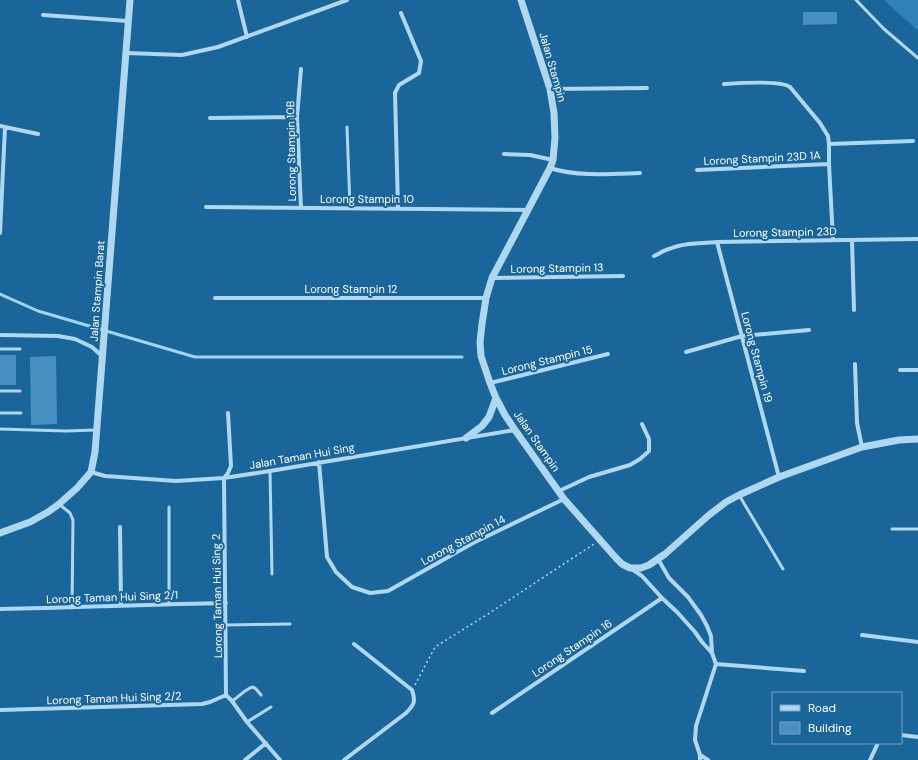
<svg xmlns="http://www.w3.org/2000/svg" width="918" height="760" viewBox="0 0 918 760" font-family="'DM Sans',sans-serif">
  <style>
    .green { fill: #2e80b7 }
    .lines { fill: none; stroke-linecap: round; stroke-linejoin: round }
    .stream { stroke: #a3d4f3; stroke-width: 3 }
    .building { fill: #4790c2 }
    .path { stroke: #b0d7f1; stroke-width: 1.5; stroke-dasharray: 2 3; stroke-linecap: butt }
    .service { stroke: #b0d7f1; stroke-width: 3 }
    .minor { stroke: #b0d7f1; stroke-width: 4 }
    .tertiary { stroke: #b0d7f1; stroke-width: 7 }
    .labels { text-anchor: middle; stroke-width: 4; stroke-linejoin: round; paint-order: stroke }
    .street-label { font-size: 11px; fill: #fff; stroke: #1a659a }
  </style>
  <rect width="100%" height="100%" fill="#1a659a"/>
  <path class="green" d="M884 0H918V31Z"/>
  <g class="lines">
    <path class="stream" d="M0 294 38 311 195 357H462"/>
  </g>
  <path class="building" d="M803 12H837V24L803 25Z
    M0 355H16V385H0Z
    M56 356 57 424 31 425 30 357Z"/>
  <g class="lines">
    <path class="path" d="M415 685 435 647 488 614 559 567 594 544"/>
    <path class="service" d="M856 0 884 29 918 58
      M347 127 350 208
      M0 349H20
      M0 391H20
      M0 413H21
      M0 429 66 431 96 430
      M270 471 272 574
      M739 495 783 569
      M59 504 70 513 73 520 72 608
      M892 529H918
      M169 604V507
      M226 625 290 624
      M232 701C239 697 246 688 253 687L256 689 261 695
      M247 722 271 707"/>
    <path class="minor" d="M238 0 247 37
      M43 15 128 21
      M126 53 182 55 218 47 347 0
      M724 84C739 83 780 80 790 87L820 123 828 136 829 144V164L833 240
      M550 89 647 88
      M210 118 297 117
      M0 126 38 134
      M829 144 913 141
      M504 154 530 155 553 160
      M550 168C577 177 612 174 640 173
      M697 170 829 164
      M206 207 528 210
      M301 208 297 117 301 69
      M398 208 395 93 399 85 419 73 421 61 401 13
      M0 233 5 127
      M852 240 854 310
      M717 242 779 477
      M654 256C659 254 664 250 669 249 684 243 701 243 717 242L918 239
      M492 278 623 276
      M215 298H486
      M0 335 58 336 75 339 92 347 103 357
      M686 352 742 336 809 330
      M855 364 857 423 862 447
      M900 370H918
      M490 383 608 354
      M228 413 231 466 228 473 224 478 226 695 232 701 247 722 280 760
      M319 462 327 557 336 572 352 587 370 593 388 591 473 543 564 499
      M91 472 105 476 176 481 224 478 270 471 515 430
      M559 491 589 477 630 465 640 459 649 451V439L642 424
      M120 527 121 606
      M658 559 669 578 688 597 701 615 707 626 711 636 712 652
      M630 568 642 576 662 598 678 613 695 632 702 642 712 653 716 664 696 726 695 740 700 755V760
      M0 609C75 608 150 604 226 603
      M862 635 918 642
      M716 664 804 671
      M0 710 202 704 210 702 226 695
      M492 713 662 598
      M901 735 918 737
      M700 755 708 760
      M245 760 266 743
      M344 760 406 713C414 705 416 702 412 690L354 644
      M870 760 878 743"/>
    <path class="tertiary" d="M521 0 550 89 554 113 555 138 553 160 550 168 492 278 486 298 482 324 480 342 481 356 490 383 496 398 505 415 515 430 564 499 616 558 622 564 630 568H641L649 565 665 554 709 515 726 502 739 495 779 477 862 447 899 440 918 439
      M466 438 482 426 489 417 496 398
      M0 533 30 522 48 512 59 504 77 488 91 472 95 452 130 0"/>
  </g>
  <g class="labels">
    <g class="street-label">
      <text transform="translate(553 67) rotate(74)" y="4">Jalan Stampin</text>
      <text transform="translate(291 151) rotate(-91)" y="4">Lorong Stampin 10B</text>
      <text transform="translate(762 158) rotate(-3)" y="4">Lorong Stampin 23D 1A</text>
      <text x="367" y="203">Lorong Stampin 10</text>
      <text transform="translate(785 232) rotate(-1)" y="4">Lorong Stampin 23D</text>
      <text transform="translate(557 268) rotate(-1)" y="4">Lorong Stampin 13</text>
      <text x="351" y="293">Lorong Stampin 12</text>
      <text transform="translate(97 291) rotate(-86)" y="4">Jalan Stampin Barat</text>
      <text transform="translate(757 357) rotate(75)" y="4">Lorong Stampin 19</text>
      <text transform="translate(547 360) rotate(-14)" y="4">Lorong Stampin 15</text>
      <text transform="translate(537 441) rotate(55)" y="4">Jalan Stampin</text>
      <text transform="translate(302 456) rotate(-10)" y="4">Jalan Taman Hui Sing</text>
      <text transform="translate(463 540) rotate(-28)" y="4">Lorong Stampin 14</text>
      <text transform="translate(217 596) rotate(-91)" y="4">Lorong Taman Hui Sing 2</text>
      <text transform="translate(112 597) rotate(-2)" y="4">Lorong Taman Hui Sing 2/1</text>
      <text transform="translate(572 648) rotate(-34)" y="4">Lorong Stampin 16</text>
      <text transform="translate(114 698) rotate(-2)" y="4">Lorong Taman Hui Sing 2/2</text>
    </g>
  </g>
  <rect x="772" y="692" width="130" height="52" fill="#1a659a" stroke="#76a3c2"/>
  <rect x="780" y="705" width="20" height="6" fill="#b0d7f1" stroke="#76a3c2"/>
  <text x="808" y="712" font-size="12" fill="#ffffff">Road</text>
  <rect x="780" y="722" width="20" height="12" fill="#4790c2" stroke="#76a3c2"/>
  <text x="808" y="732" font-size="12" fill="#ffffff">Building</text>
</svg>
